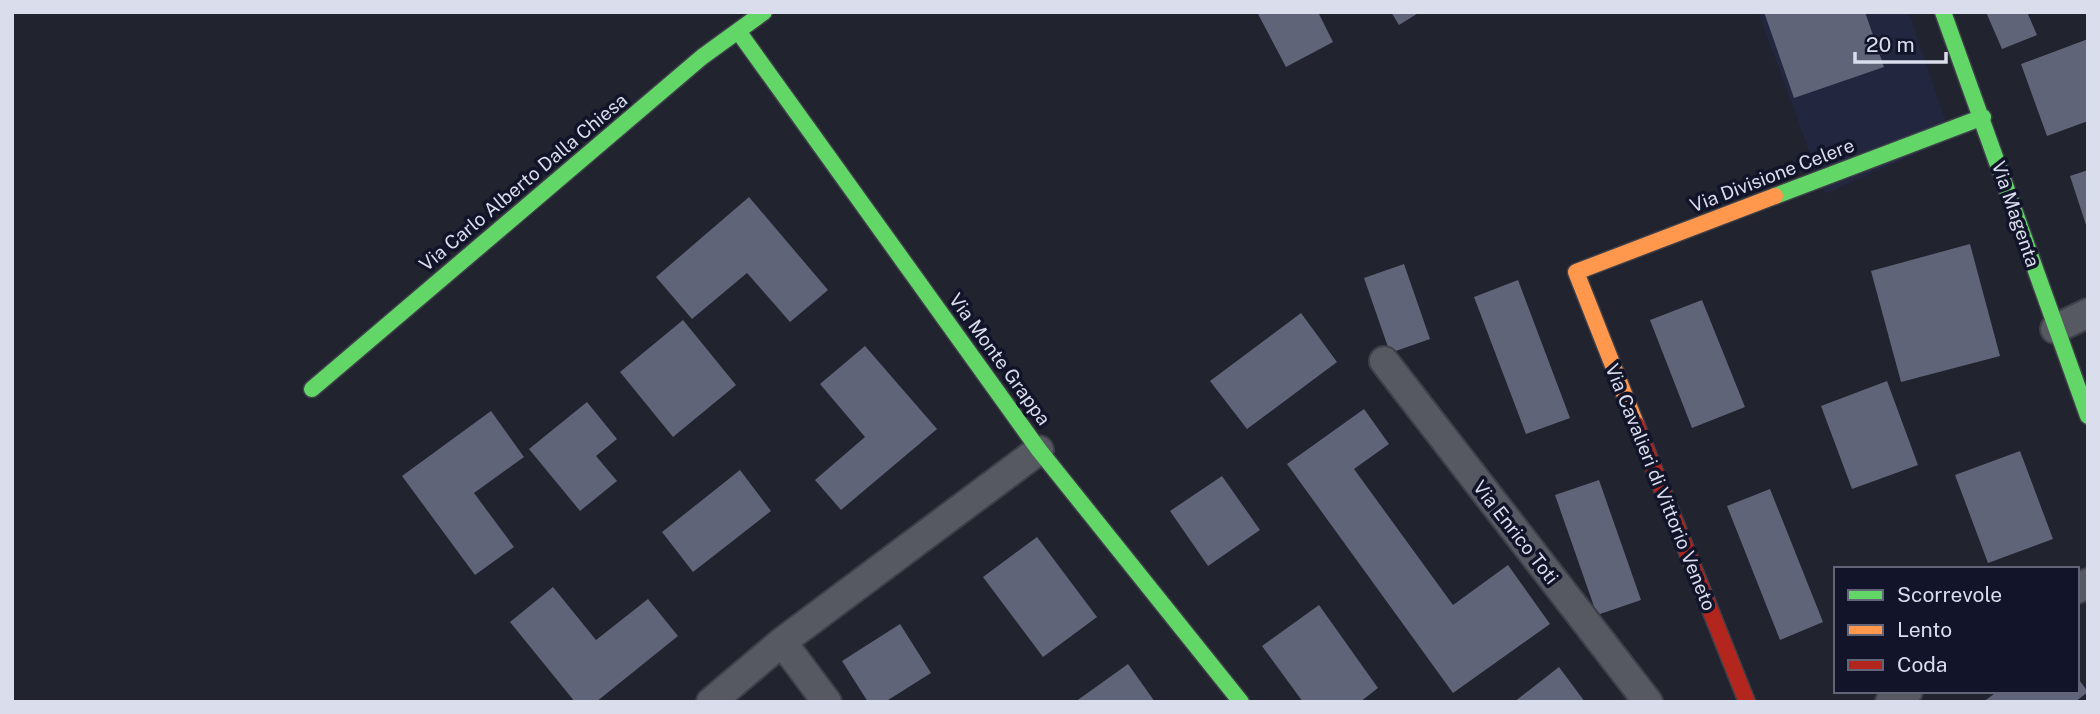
<svg xmlns="http://www.w3.org/2000/svg" width="2100" height="714" viewBox="0 0 2100 714" font-family="'Public Sans',sans-serif">
  <style>
    .built { fill: #22263f }
    .building { fill: #606479 }
    .lines { fill: none; stroke-linecap: round; stroke-linejoin: round }
    .street-casing { stroke: #3d3f49; stroke-width: 32 }
    .fast-casing { stroke: #3d3f49; stroke-width: 19 }
    .slow-casing { stroke: #3d3f49; stroke-width: 19 }
    .jam-casing { stroke: #3d3f49; stroke-width: 19 }
    .street { stroke: #575962; stroke-width: 28 }
    .fast { stroke: #63d668; stroke-width: 16 }
    .slow { stroke: #ff974d; stroke-width: 16 }
    .jam { stroke: #b3261e; stroke-width: 16 }
    .labels { text-anchor: middle; stroke-width: 7; stroke-linejoin: round; paint-order: stroke }
    .street-label { font-size: 19px; fill: #daddec; stroke: #12152a }
  </style>
  <rect width="100%" height="100%" fill="#21232e"/>
  <path class="built" d="M1758 12H1909L1951 138 1825 194Z"/>
  <path class="building" d="M1257 12H1318L1333 42 1286 67Z
    M1391 12H1420L1399 25Z
    M1764 12H1865L1884 67 1794 98Z
    M1986 12H2027L2037 35 2002 49Z
    M2088 39V121L2047 136 2021 64Z
    M2088 170V228H2087L2070 176Z
    M749 197 828 290 790 322 747 273 692 319 656 277Z
    M1970 244 2000 356 1901 382 1871 271Z
    M1404 264 1430 339 1390 353 1364 278Z
    M1518 280 1570 418 1526 434 1474 297Z
    M1702 300 1745 407 1692 428 1650 320Z
    M1301 313 1337 362 1247 429 1210 381Z
    M683 320 736 385 673 437 620 372Z
    M865 346 937 429 841 510 815 480 865 437 820 384Z
    M1887 381 1918 465 1852 489 1821 406Z
    M587 402 617 439 596 456 617 481 580 511 529 449Z
    M1364 409 1389 444 1354 469 1453 605 1508 565 1550 624 1453 693 1287 464Z
    M491 411 524 457 474 493 514 547 475 575 402 476Z
    M2020 451 2053 539 1988 563 1955 475Z
    M740 470 771 511 693 572 662 532Z
    M1222 476 1260 530 1208 566 1170 511Z
    M1599 480 1641 600 1597 615 1555 495Z
    M1770 489 1823 622 1780 640 1727 506Z
    M1037 537 1097 617 1043 657 983 577Z
    M553 587 596 640 648 599 678 636 596 702H575L510 622Z
    M1319 605 1378 688 1360 702H1303L1262 646Z
    M900 624 931 673 885 702H868L842 661Z
    M1128 664 1155 702H1075Z
    M1559 667 1585 702H1514Z
    M2077 677 2088 692 2075 702H1983L1998 691H2077Z"/>
  <g class="lines">
    <defs>
      <path id="street" d="M2055 329 2088 313
        M1384 361 1648 702
        M2077 589 2088 583
        M782 642 827 702
        M711 702 782 642 1039 450
        M1890 702 1908 691"/>
      <path id="fast" d="M1943 12 2088 416
        M738 31 1039 450 1241 702
        M1775 196 1983 117
        M312 389 702 57 764 12"/>
      <path id="slow" d="M1636 424 1576 272 1775 196"/>
      <path id="jam" d="M1636 424 1747 702"/>
    </defs>
    <use href="#street" class="street-casing"/>
    <use href="#fast" class="fast-casing"/>
    <use href="#slow" class="slow-casing"/>
    <use href="#jam" class="jam-casing"/>
    <use href="#street" class="street"/>
    <use href="#fast" class="fast"/>
    <use href="#slow" class="slow"/>
    <use href="#jam" class="jam"/>
  </g>
  <g class="labels">
    <g class="street-label">
      <text transform="translate(1772 175) rotate(-21)" y="7">Via Divisione Celere</text>
      <text transform="translate(523 182) rotate(-40)" y="7">Via Carlo Alberto Dalla Chiesa</text>
      <text transform="translate(2016 214) rotate(71)" y="7">Via Magenta</text>
      <text transform="translate(1000 359) rotate(54)" y="7">Via Monte Grappa</text>
      <text transform="translate(1661 487) rotate(68)" y="7">Via Cavalieri di Vittorio Veneto</text>
      <text transform="translate(1516 532) rotate(52)" y="7">Via Enrico Toti</text>
    </g>
  </g>
  <rect width="2100" height="714" fill="none" stroke="#daddec" stroke-width="28"/>
  <rect x="1834" y="567" width="245" height="126" fill="#12152a" stroke="#626578" stroke-width="2"/>
  <rect x="1848" y="590" width="35" height="10" fill="#63d668" stroke="#626578" stroke-width="2"/>
  <text x="1897" y="602" font-size="21" fill="#daddec">Scorrevole</text>
  <rect x="1848" y="625" width="35" height="10" fill="#ff974d" stroke="#626578" stroke-width="2"/>
  <text x="1897" y="637" font-size="21" fill="#daddec">Lento</text>
  <rect x="1848" y="660" width="35" height="10" fill="#b3261e" stroke="#626578" stroke-width="2"/>
  <text x="1897" y="672" font-size="21" fill="#daddec">Coda</text>
  <path d="M1855 52v10h91v-10" fill="none" stroke="#daddec" stroke-width="3.5"/>
  <text x="1866" y="52" font-size="21" fill="#daddec" stroke="#12152a" stroke-width="5" paint-order="stroke">20 m</text>
</svg>
